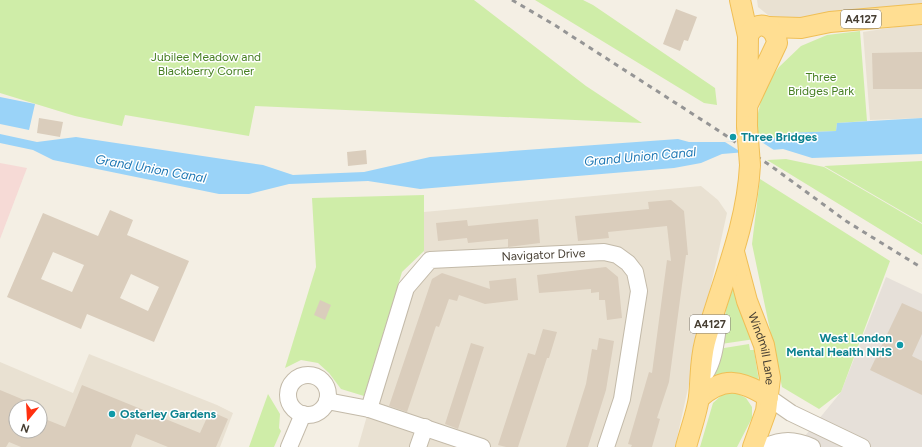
<svg xmlns="http://www.w3.org/2000/svg" width="922" height="447" viewBox="0 0 922 447" font-family="Figtree,sans-serif">
  <style>
    .residential { fill: #e9e1d2; fill-rule: evenodd }
    .industrial { fill: #e6e0d9 }
    .medical { fill: #f6dad6 }
    .green { fill: #cfeda8 }
    .water { fill: #9ad3f8 }
    .pier { fill: #f4efe4 }
    .building { fill: #dacdbc; fill-rule: evenodd }
    .lines { fill: none; stroke-linecap: round; stroke-linejoin: round }
    .minor-casing { stroke: #c3baa9; stroke-width: 18 }
    .major-casing { stroke: #f0bf56; stroke-width: 22 }
    .minor { stroke: #fff; stroke-width: 16 }
    .major { stroke: #ffde92; stroke-width: 20 }
    .rail { stroke: #959595; stroke-width: 3; stroke-dasharray: 5 5; stroke-linecap: butt }
    .major-bridge-casing { stroke: #f0bf56; stroke-width: 22; stroke-linecap: butt }
    .major-bridge { stroke: #ffde92; stroke-width: 20 }
    .culture-dot { fill: #0f9aa8; stroke: #fff; stroke-width: 1.5 }
    .labels { text-anchor: middle; stroke-width: 3; stroke-linejoin: round; paint-order: stroke }
    .shield { fill: #fff; stroke: #7e7970; stroke-width: 1 }
    .shield-label { font-size: 11px; font-weight: bold; fill: #473f33 }
    .park-label { font-size: 12px; fill: #467f21; stroke: #fff }
    .culture-label { font-size: 12px; font-weight: bold; fill: #0d838f; stroke: #fff; text-anchor: start }
    .street-label { font-size: 12px; fill: #473f33; stroke: #fff }
    .water-label { font-size: 13px; font-style: italic; fill: #2079b5; stroke: #fff }
  </style>
  <rect width="100%" height="100%" fill="#f4efe4"/>
  <path class="residential" d="M757 0H922V3L778 23 758 7Z
    M922 23V118L870 120 863 32Z
    M701 186 718 200 727 213 675 447H358L375 388 407 286 424 265V212Z
    M89 354 217 405 233 413 220 447H0V362L73 393ZM16 407H40V431H16Z"/>
  <path class="industrial" d="M886 277 922 294V447H796L841 392Z"/>
  <path class="medical" d="M0 163 27 168 0 239Z"/>
  <path class="green" d="M0 0H474L586 86 642 123 255 106 249 136 125 115 122 126 75 116 0 93Z
    M535 0H583L593 5 715 88 717 105 704 103Z
    M860 31 867 121 837 123 836 131 789 133 776 138 757 139V118L764 87 779 67 801 46 827 35Z
    M786 159 824 167 922 224V255L767 160Z
    M922 161V223L824 166Z
    M760 179 890 261 841 392 819 409 782 387 752 244Z
    M424 195V251L402 272 364 396 341 389 329 373 318 363 301 360 285 368 316 267 312 198Z
    M731 276 755 339 721 344Z
    M749 344 750 350H754L759 382 709 379 718 349Z
    M734 392 746 398 752 407V418L737 447H700L713 403 723 394Z
    M268 394 280 414 279 428 281 431 274 447H249Z"/>
  <path class="water" d="M0 97 35 104 29 130 0 124Z
    M922 118V154L812 158 783 149 722 154 701 163 674 168 420 189 368 181 289 184 249 194H219L53 160 33 150 0 143V134L37 142 76 137 263 165 293 175 364 172 430 157 678 139 689 142H725L776 138 789 133 836 131 837 123Z"/>
  <path class="pier" d="M757 139 777 152 741 155V152L725 142Z"/>
  <path class="building" d="M676 9 697 17 688 41 684 40 680 51 663 44Z
    M922 52V89H873L872 53Z
    M39 118 63 122 60 137 37 133Z
    M366 150 367 164 348 166 347 152Z
    M671 200 684 211 688 255H686L669 382 657 418 660 419 652 447H631L632 445 628 444 649 372 652 373 667 260 671 261 667 226 608 232 609 238 578 241 575 216 649 209 648 202Z
    M110 210 133 220 127 235 189 261 154 342 87 314 81 329 7 297 43 213 98 236ZM53 252 84 265 72 292 41 279ZM131 274 159 287 148 311 120 298Z
    M538 219 540 243 508 247V239L468 243 467 238 438 241 436 223 467 220 468 226Z
    M606 267 618 277 622 318 607 320 605 300H599V292L591 293V289L539 293 537 275Z
    M442 273 490 289 489 281 516 278 518 300 485 304 459 295 457 301 449 299 439 327 436 326 407 412 389 406 432 279Z
    M320 300 331 305 325 320 314 315Z
    M902 303 922 312V334L912 356 922 361V395L870 370Z
    M543 329 557 332 549 358H547L518 447H506L498 445 528 353 535 355Z
    M599 338 614 341 606 390 588 447H566L586 384 592 349 597 350Z
    M471 343 484 347 458 429 445 424Z
    M82 385 200 433 210 411 228 419 216 447H168L136 434 131 447H21L9 442 6 447H0V390L41 407H16V431H40V417L65 427Z"/>
  <g class="lines">
    <defs>
      <g id="minor">
        <path d="M705 374C715 360 716 338 719 321"/>
        <circle cx="308" cy="395" r="20"/>
        <path d="M768 397 791 413 862 447"/>
        <path d="M327 401 369 409 482 447"/>
        <path id="s1" d="M369 409 406 288 430 260 604 252 617 255 628 263 635 272 639 291 622 399 606 447"/>
        <path d="M289 447 303 414"/>
        <path d="M418 447 425 427"/>
        <path d="M764 447C782 439 794 439 812 447"/>
      </g>
      <g id="major">
        <path d="M740 0 748 36"/>
        <path d="M769 27 801 28 830 22 922 14"/>
        <path d="M747 126 748 36C756 19 775 24 777 43L748 104"/>
        <path id="s2" d="M734 252 747 301 764 345 770 378 766 411 753 447"/>
        <path d="M699 398C724 376 741 380 768 397"/>
        <path d="M686 447C690 431 697 413 699 397 701 378 700 361 705 342 721 284 747 227 750 165"/>
      </g>
    </defs>
    <use href="#minor" class="minor-casing"/>
    <use href="#major" class="major-casing"/>
    <use href="#minor" class="minor"/>
    <use href="#major" class="major"/>
    <path class="rail" d="M512 0 553 24 716 129 771 166 846 221 922 268"/>
    <defs>
      <path id="major-bridge" d="M747 126 750 165"/>
    </defs>
    <use href="#major-bridge" class="major-bridge-casing"/>
    <use href="#major-bridge" class="major-bridge"/>
  </g>
  <g class="culture-dot">
    <circle cx="733" cy="137" r="4"/>
    <circle cx="900" cy="345" r="4"/>
    <circle cx="112" cy="414" r="4"/>
  </g>
  <g class="labels">
    <g class="shield">
      <rect x="841" y="10" width="40" height="18" rx="3"/>
      <rect x="690" y="315" width="40" height="18" rx="3"/>
    </g>
    <g class="shield-label">
      <text x="861" y="23">A4127</text>
      <text x="710" y="328">A4127</text>
    </g>
    <g class="park-label">
      <text x="206" y="61">Jubilee Meadow and<tspan x="206" dy="14">Blackberry Corner</tspan></text>
      <text x="821" y="81">Three<tspan x="821" dy="14">Bridges Park</tspan></text>
    </g>
    <g class="culture-label">
      <text x="741" y="141">Three Bridges</text>
      <text x="892" y="342" text-anchor="end">West London<tspan x="892" dy="14">Mental Health NHS</tspan></text>
      <text x="120" y="418">Osterley Gardens</text>
    </g>
    <g class="street-label">
      <text dy="4" stroke="none"><textPath href="#s1" startOffset="277">Navigator Drive</textPath></text>
      <text dy="4" stroke="none"><textPath href="#s2" startOffset="101">Windmill Lane</textPath></text>
    </g>
    <g class="water-label">
      <text transform="translate(640 156) rotate(-5)" y="5">Grand Union Canal</text>
      <text transform="translate(151 168) rotate(10)" y="5">Grand Union Canal</text>
    </g>
  </g>
  <g transform="translate(28 419) rotate(198)"><circle r="19" fill="#ffffff" stroke="#b5b2ad"/>
  <path d="M0-3L7 15L0 10L-7 15Z" fill="#ff3010"/>
  <text y="-6" font-size="11" font-weight="bold" text-anchor="middle" fill="#473f33">N</text>
  </g>
</svg>
